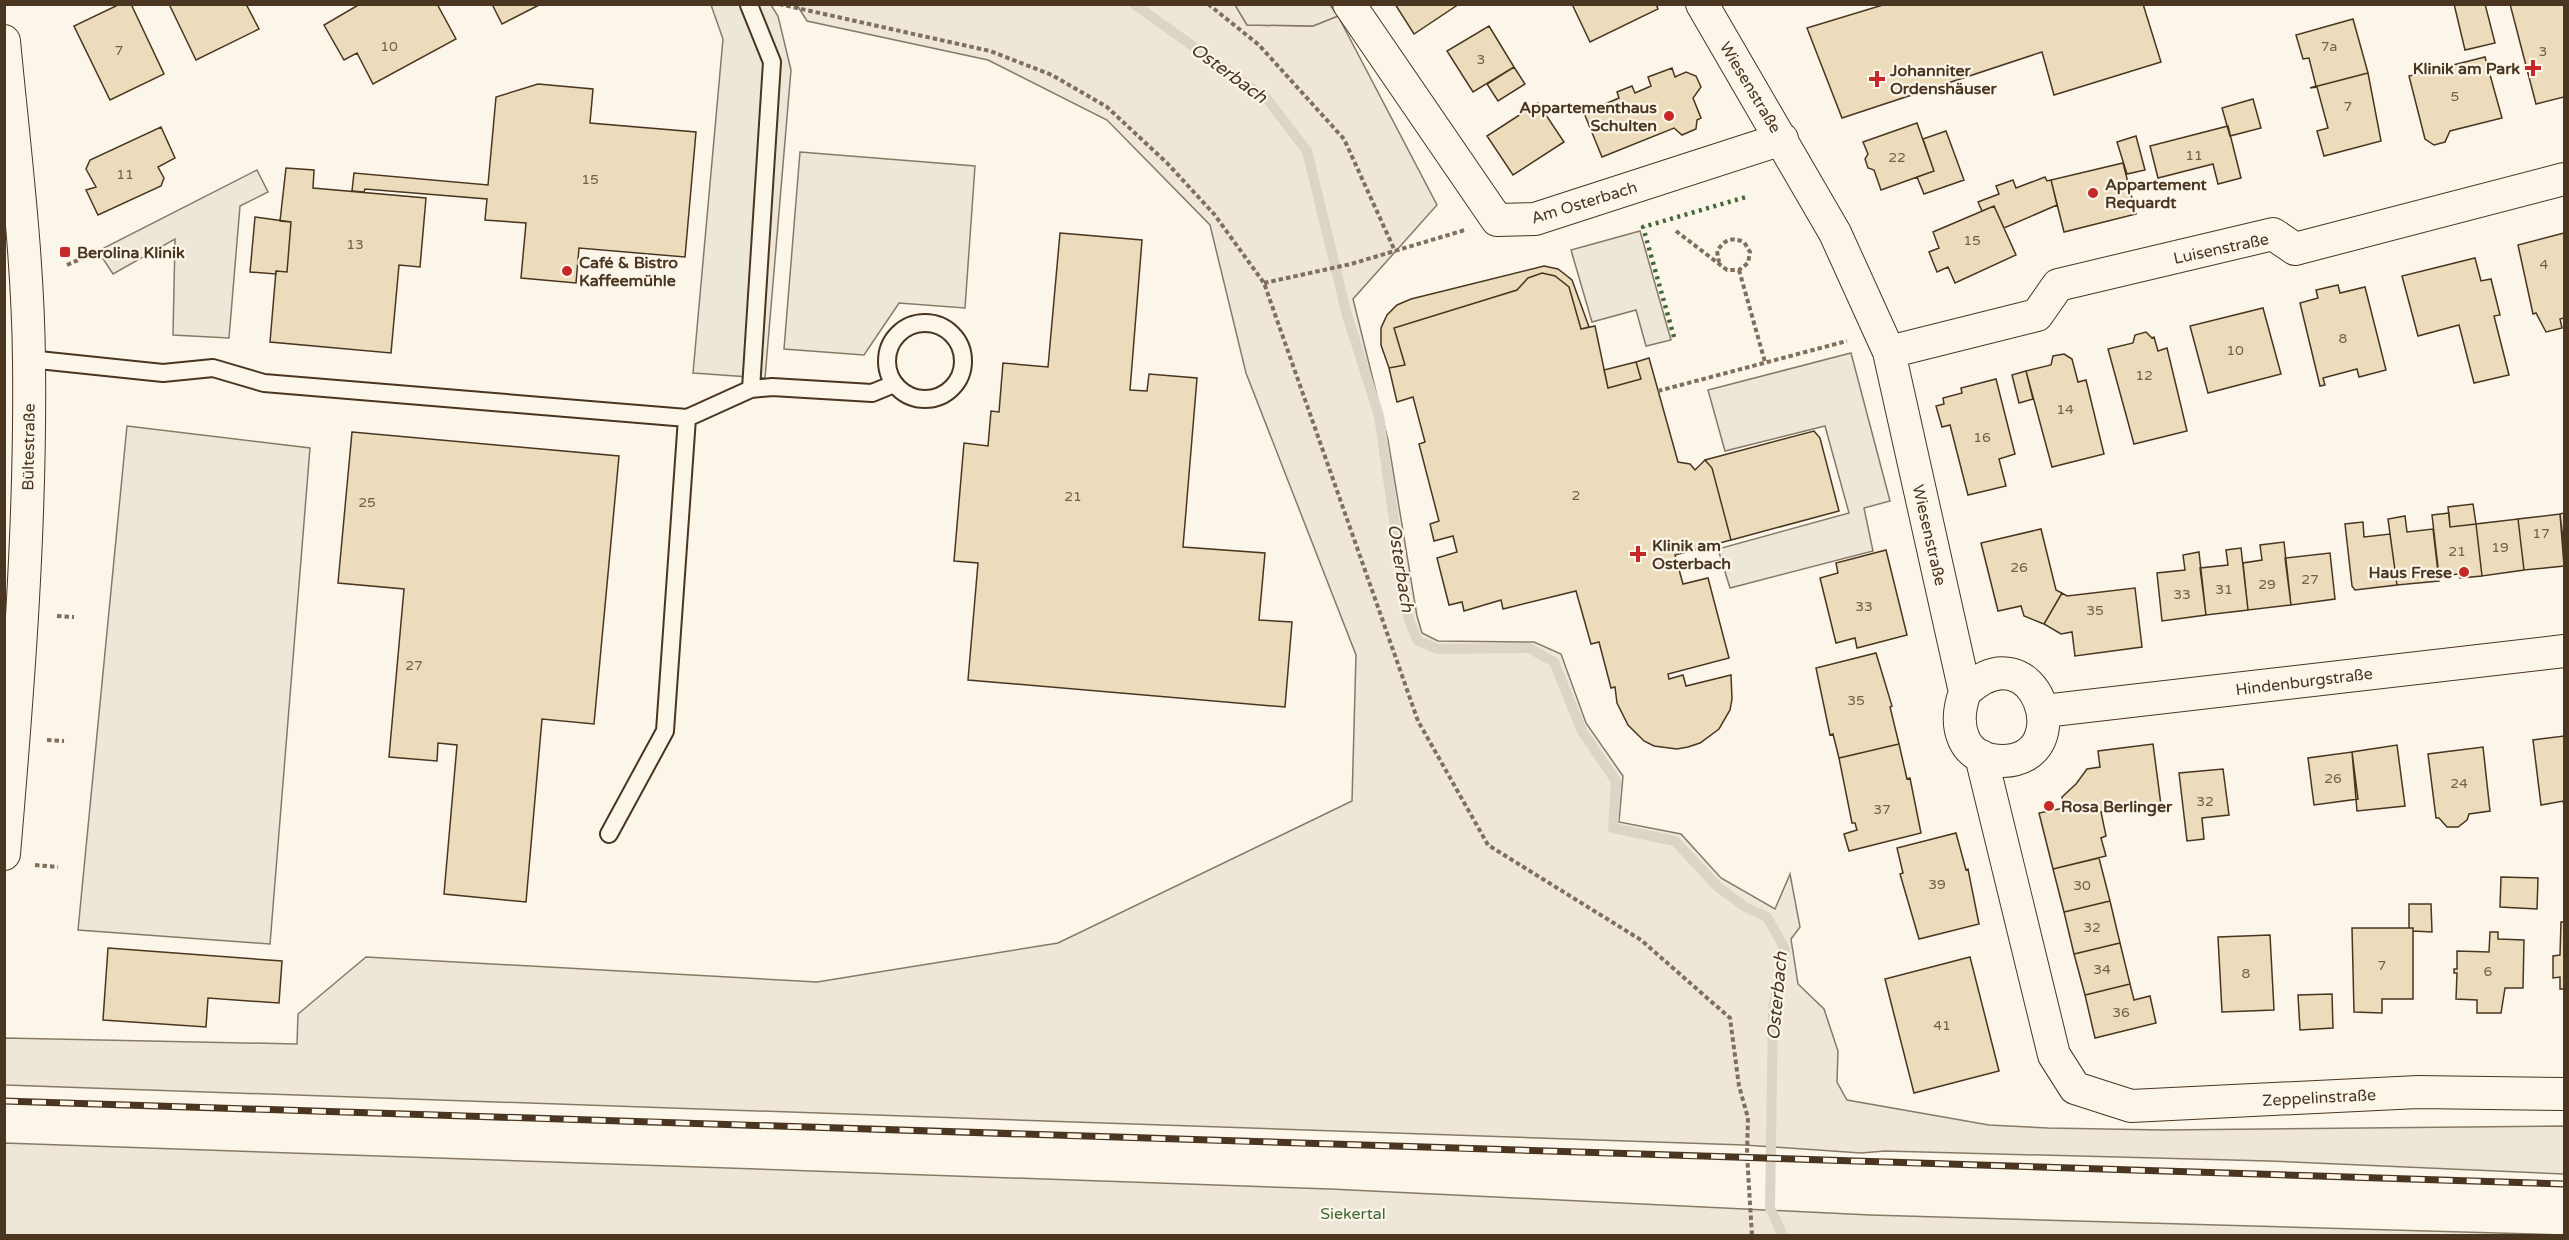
<svg xmlns="http://www.w3.org/2000/svg" width="2569" height="1240" viewBox="0 0 2569 1240" font-family="'Varela Round',sans-serif">
  <style>
    .green { fill: #ede6d9; stroke: #887966; stroke-width: 1.5 }
    .parking { fill: #ede7d9; stroke: #887966; stroke-width: 1.5 }
    .lines { fill: none; stroke-linecap: round; stroke-linejoin: round }
    .stream { stroke: #dcd4c6; stroke-width: 10 }
    .building { fill: #ecdcbc; stroke: #4a3520; stroke-width: 1.5 }
    .lane-casing { stroke: #4a3520; stroke-width: 20 }
    .street-casing { stroke: #4a3520; stroke-width: 34 }
    .path { stroke: #7f6f5c; stroke-width: 4; stroke-dasharray: 4.5 3; stroke-linecap: butt }
    .lane { stroke: #fbf6e9; stroke-width: 16 }
    .street { stroke: #fbf6e9; stroke-width: 32 }
    .rail-casing { stroke: #4a3520; stroke-width: 7 }
    .rail { stroke: #fbf6e9; stroke-width: 4.5; stroke-dasharray: 14; stroke-linecap: butt }
    .hedge { stroke: #436837; stroke-width: 4.5; stroke-dasharray: 3 4.5; stroke-linecap: butt }
    .poi-dot { fill: #c62828; stroke: #fbf6e9; stroke-width: 2 }
    .labels { text-anchor: middle; stroke-width: 4.5; stroke-linejoin: round; paint-order: stroke }
    .number-label { font-size: 14px; fill: #725f47 }
    .poi-label { font-size: 16px; font-weight: bold; fill: #4a3520; stroke: #fbf6e9; text-anchor: start }
    .street-label { font-size: 16px; fill: #4a3520; stroke: #fbf6e9 }
    .park-label { font-size: 16px; fill: #436837; stroke: #fbf6e9 }
    .water-label { font-size: 18px; font-style: italic; fill: #4a3520; stroke: #fbf6e9 }
  </style>
  <rect width="100%" height="100%" fill="#fbf6e9"/>
  <path class="green" d="M1235 4 1247 25 1313 26 1338 16 1437 205 1353 299 1388 440 1417 616 1422 633 1438 641 1534 642 1561 654 1586 723 1623 776 1619 822 1681 834 1721 878 1775 909 1790 874 1800 927 1791 939 1798 984 1824 1009 1838 1051 1837 1082 1847 1100 1989 1125 2048 1128 2163 1130 2564 1126V1174L2269 1161 1885 1151 1861 1153 1744 1145 5 1085V1038L297 1044 298 1014 366 957 817 982 1058 943 1352 801 1356 655 1246 373 1210 225 1107 120 988 60 807 21 797 5Z
    M4 1143 1330 1189 1870 1215 2564 1235 5 1236Z"/>
  <path class="parking" d="M711 5H771L778 16 791 70 765 378 693 373 723 39Z
    M1235 5H1330L1338 16 1313 26 1247 25Z
    M800 152 975 166 965 308 899 303 864 355 784 349Z
    M257 170 268 192 240 206 229 338 173 335 175 239 113 274 98 251Z
    M1640 231 1671 340 1646 346 1636 310 1592 322 1571 250Z
    M1851 353 1890 501 1864 508 1873 551 1730 588 1718 549 1849 513 1825 426 1725 451 1708 390Z
    M127 426 310 448 270 944 78 930Z"/>
  <g class="lines">
    <path class="stream" d="M1134 4 1268 100 1307 151 1347 315 1379 416 1408 617 1417 640 1437 649 1529 648 1554 662 1582 731 1616 781 1613 828 1675 841 1718 887 1745 907 1767 917 1785 949 1773 1009 1770 1208 1783 1236"/>
  </g>
  <path class="building" d="M120 4H131L164 74 110 100 74 26Z
    M169 4H246L259 29 196 60Z
    M360 4H437L456 39 373 84 357 53 344 60 324 25Z
    M492 4H541L502 24Z
    M1395 4H1459L1414 34Z
    M1572 4H1656L1658 9 1590 42Z
    M1886 4H2143L2161 62 2054 95 2042 52 1842 118 1807 28Z
    M2454 4H2485L2495 43 2465 50Z
    M2510 4H2564V97L2536 104Z
    M2353 19 2368 73 2310 88 2316 86 2309 58 2303 59 2296 35Z
    M1489 26 1514 67 1473 92 1447 51Z
    M2485 57 2502 118 2450 131 2445 142 2434 145 2425 139 2409 76Z
    M1514 67 1525 84 1498 101 1487 84Z
    M1672 68 1675 77 1686 72 1696 76 1701 87 1693 98 1701 118 1697 120 1696 129 1682 135 1674 128 1602 157 1584 113 1619 98 1617 92 1632 86 1635 93 1651 86 1648 77Z
    M2368 73 2381 141 2324 156 2317 131 2328 128 2317 87 2310 88Z
    M538 84 593 89 590 123 696 132 685 257 579 248 576 283 521 278 526 223 485 220 487 199 365 189 364 192 352 191 354 173 488 185 496 97Z
    M2253 99 2261 128 2230 136 2222 108Z
    M1538 103 1564 142 1513 175 1487 136Z
    M1917 123 1934 171 1881 190 1874 170 1868 168 1865 159 1868 154 1863 142Z
    M2228 126 2241 178 2218 184 2213 164 2158 178 2150 146Z
    M161 127 175 158 158 167 164 178 161 186 98 215 86 190 96 187 86 169 90 160Z
    M1946 131 1964 180 1924 194 1917 177 1934 171 1923 139Z
    M2136 136 2145 170 2127 174 2117 142Z
    M2123 163 2136 214 2064 232 2051 180Z
    M286 168 314 170 313 188 426 198 420 267 399 265 391 353 270 342 276 271 287 272 291 222 280 221Z
    M2045 177 2047 181 2051 180 2057 205 2004 228 1994 206 1982 211 1978 202 1999 194 1996 186 2013 180 2016 188Z
    M1994 206 2016 255 1955 283 1948 267 1937 272 1929 252 1939 248 1933 232Z
    M255 217 291 222 287 272 276 271V274L250 272Z
    M1060 233 1142 240 1130 390 1147 391 1149 374 1197 378 1183 547 1265 553 1259 620 1292 622 1285 707 968 680 978 563 954 561 964 443 988 446 991 411 999 412 1003 363 1048 367Z
    M2564 233V318L2560 319 2562 328 2546 332 2536 313 2533 314 2518 245Z
    M2475 258 2481 281 2491 279 2500 315 2494 316 2509 375 2474 383 2459 325 2418 336 2402 276Z
    M1544 266 1558 269 1572 280 1589 327 1581 329 1569 287 1555 276 1542 273 1528 278 1517 290 1394 328 1405 365 1389 368 1381 345V328L1387 315 1397 305 1411 299Z
    M1542 273 1555 276 1569 287 1581 329 1595 326 1608 388 1641 379 1636 362 1649 358 1678 462 1690 464 1695 470 1705 460 1712 468 1731 540 1675 555 1683 584 1708 578 1729 658 1668 674 1669 679 1683 675 1686 686 1731 675 1732 699 1730 710 1719 729 1700 743 1688 747 1677 749 1654 746 1644 741 1628 725 1617 703 1615 687 1611 688 1599 642 1591 644 1576 591 1503 609 1501 600 1464 611 1462 602 1449 605 1437 558 1457 552 1453 536 1434 541 1430 524 1439 521 1419 444 1425 442 1413 397 1397 402 1389 368 1405 365 1394 328 1517 290 1528 278Z
    M2338 285 2340 293 2365 287 2386 370 2359 377 2357 369 2323 378 2325 385 2320 386 2300 303 2318 298 2316 290Z
    M2263 308 2281 374 2208 393 2190 326Z
    M2146 332 2152 338 2154 337 2158 351 2167 348 2187 431 2134 444 2108 349 2133 343 2135 335Z
    M2064 354 2072 359 2078 382 2086 380 2104 454 2052 467 2026 371 2051 365 2053 356Z
    M1636 362 1641 379 1608 388 1604 370Z
    M2026 371 2033 399 2019 403 2012 375Z
    M1996 379 2015 454 1999 459 2006 486 1968 495 1950 425 1942 427 1936 406 1944 404 1943 398 1962 393 1961 388Z
    M1814 431 1820 438 1839 511 1731 540 1712 468 1705 460Z
    M352 432 619 456 594 724 542 719 526 902 444 894 457 745 438 743 437 761 389 757 404 589 338 583Z
    M2473 504 2476 524 2450 527 2448 507Z
    M2449 513 2450 527 2476 524 2482 576 2460 578 2459 574 2439 576 2432 515Z
    M2564 513V547L2560 514Z
    M2560 514 2564 566 2524 570 2518 519Z
    M2405 516 2407 532 2433 529 2439 581 2397 585 2388 519Z
    M2518 519 2524 570 2482 576 2476 524Z
    M2363 522 2364 537 2390 534 2397 585 2355 590 2352 586 2345 524Z
    M2041 529 2056 590 2062 593 2044 624 2024 616 2021 606 1998 611 1981 543Z
    M2284 542 2291 605 2248 610 2243 563 2262 560 2260 545Z
    M2241 548 2248 610 2206 615 2200 568 2228 565 2226 550Z
    M1886 550 1907 635 1857 648 1855 638 1836 643 1820 578 1838 573 1836 563Z
    M2199 552 2206 615 2162 621 2157 573 2185 570 2183 555Z
    M2330 553 2335 599 2291 605 2285 558Z
    M2135 588 2142 647 2075 656 2072 632 2061 634 2044 624 2062 593 2067 596Z
    M1876 653 1892 706 1890 707 1899 744 1839 758 1833 734 1830 735 1816 668Z
    M2564 736V805L2563 801 2541 805 2533 740Z
    M1899 744 1907 779 1910 778 1921 833 1849 851 1844 834 1857 830 1855 823H1852L1839 758Z
    M2153 744 2161 805 2101 812 2106 836 2101 838 2106 856 2053 869 2039 813 2064 808 2062 797 2076 784 2087 769 2100 767 2098 751Z
    M2397 745 2405 806 2357 811 2352 752Z
    M2483 747 2490 811 2469 814 2467 820 2458 827H2447L2439 818H2436L2428 754Z
    M2352 752 2358 799 2314 805 2308 758Z
    M2223 769 2229 815 2202 818 2204 839 2187 841 2179 773Z
    M1956 833 1966 870 1968 869 1979 924 1919 939 1900 874 1903 873 1897 848Z
    M2099 858 2110 901 2064 912 2053 869Z
    M2501 877 2538 878 2537 909 2500 907Z
    M2110 901 2120 943 2074 954 2064 912Z
    M2409 904H2431L2432 932 2413 931V928H2409Z
    M2561 922H2564V989H2560V977L2553 978V956L2560 955Z
    M2352 928H2413V999H2382V1013L2354 1012Z
    M2490 932H2498V939L2524 940 2523 988H2505L2501 1013H2477V1000L2456 999 2457 973H2454V969H2457V951L2489 952Z
    M2270 935 2274 1010 2222 1012 2218 937Z
    M2120 943 2130 984 2085 995 2074 954Z
    M108 948 282 961 279 1003 208 998 206 1027 103 1020Z
    M1970 957 1999 1071 1914 1093 1885 979Z
    M2130 984 2134 1000 2150 996 2156 1023 2095 1038 2085 995Z
    M2332 994 2333 1028 2300 1030 2298 995Z"/>
  <g class="lines">
    <defs>
      <path id="lane" d="M749 5 772 62 751 389
        M887 361a38 38 0 1 1 76 0a38 38 0 1 1-76 0Z
        M29 359 163 373 213 368 264 383 687 418 665 731 609 834
        M687 418 751 389 772 387 872 393 894 384"/>
      <path id="street" d="M1349 4 1497 220 1535 219 1782 139
        M1702 4 1835 233 1889 352 1965 692C1953 725 1961 761 2003 761 2080 759 2035 625 1965 692
        M4 41C14 147 28 254 29 361 31 526 18 690 4 854
        M1889 352 2037 315 2058 285 2273 234 2295 249 2564 179
        M2044 711 2564 651
        M1981 756 2054 1055 2075 1088 2131 1106 2418 1092 2564 1094"/>
    </defs>
    <use href="#lane" class="lane-casing"/>
    <use href="#street" class="street-casing"/>
    <path class="path" d="M779 4 990 51 1052 75 1107 107 1167 163 1214 214 1264 283 1418 721 1488 845 1641 940 1730 1018 1739 1086 1748 1118 1747 1154 1752 1236
      M1208 4 1259 45 1344 139 1395 251
      M1676 231 1727 270H1739L1748 263 1750 252 1744 242C1731 237 1725 239 1717 251L1719 262
      M67 265 98 251
      M1739 270 1765 362
      M1264 283 1351 264 1465 230
      M1658 391 1847 341
      M57 616 74 617
      M47 740 64 741
      M35 865 58 867"/>
    <use href="#lane" class="lane"/>
    <use href="#street" class="street"/>
    <defs>
      <path id="rail" d="M4 1101 2564 1184"/>
    </defs>
    <use href="#rail" class="rail-casing"/>
    <use href="#rail" class="rail"/>
    <path class="hedge" d="M1674 337 1643 227 1746 197"/>
  </g>
  <g class="poi-dot">
    <path d="M2530 59h6v6h6v6h-6v6h-6v-6h-6v-6h6z"/>
    <path d="M1874 70h6v6h6v6h-6v6h-6v-6h-6v-6h6z"/>
    <circle cx="1669" cy="116" r="6"/>
    <circle cx="2093" cy="193" r="6"/>
    <rect x="59" y="246" width="12" height="12" rx="3"/>
    <circle cx="567" cy="271" r="6"/>
    <path d="M1635 545h6v6h6v6h-6v6h-6v-6h-6v-6h6z"/>
    <circle cx="2464" cy="572" r="6"/>
    <circle cx="2049" cy="806" r="6"/>
  </g>
  <g class="labels">
    <g class="number-label">
      <text x="389" y="51">10</text>
      <text x="2329" y="51">7a</text>
      <text x="119" y="55">7</text>
      <text x="2543" y="56">3</text>
      <text x="1481" y="64">3</text>
      <text x="2455" y="101">5</text>
      <text x="2348" y="111">7</text>
      <text x="2194" y="160">11</text>
      <text x="1897" y="162">22</text>
      <text x="125" y="179">11</text>
      <text x="590" y="184">15</text>
      <text x="1972" y="245">15</text>
      <text x="355" y="249">13</text>
      <text x="2544" y="269">4</text>
      <text x="2343" y="343">8</text>
      <text x="2235" y="355">10</text>
      <text x="2144" y="380">12</text>
      <text x="2065" y="414">14</text>
      <text x="1982" y="442">16</text>
      <text x="1576" y="500">2</text>
      <text x="1073" y="501">21</text>
      <text x="367" y="507">25</text>
      <text x="2541" y="538">17</text>
      <text x="2500" y="552">19</text>
      <text x="2457" y="556">21</text>
      <text x="2019" y="572">26</text>
      <text x="2310" y="584">27</text>
      <text x="2267" y="589">29</text>
      <text x="2224" y="594">31</text>
      <text x="2182" y="599">33</text>
      <text x="1864" y="611">33</text>
      <text x="2095" y="615">35</text>
      <text x="414" y="670">27</text>
      <text x="1856" y="705">35</text>
      <text x="2333" y="783">26</text>
      <text x="2459" y="788">24</text>
      <text x="2205" y="806">32</text>
      <text x="1882" y="814">37</text>
      <text x="1937" y="889">39</text>
      <text x="2082" y="890">30</text>
      <text x="2092" y="932">32</text>
      <text x="2382" y="970">7</text>
      <text x="2102" y="974">34</text>
      <text x="2488" y="976">6</text>
      <text x="2246" y="978">8</text>
      <text x="2121" y="1017">36</text>
      <text x="1942" y="1030">41</text>
    </g>
    <g class="poi-label">
      <text x="2520" y="74" text-anchor="end">Klinik am Park</text>
      <text x="1890" y="76">Johanniter<tspan x="1890" dy="18">Ordenshäuser</tspan></text>
      <text x="1657" y="113" text-anchor="end">Appartementhaus<tspan x="1657" dy="18">Schulten</tspan></text>
      <text x="2105" y="190">Appartement<tspan x="2105" dy="18">Requardt</tspan></text>
      <text x="77" y="258">Berolina Klinik</text>
      <text x="579" y="268">Café &amp; Bistro<tspan x="579" dy="18">Kaffeemühle</tspan></text>
      <text x="1652" y="551">Klinik am<tspan x="1652" dy="18">Osterbach</tspan></text>
      <text x="2452" y="578" text-anchor="end">Haus Frese</text>
      <text x="2061" y="812">Rosa Berlinger</text>
    </g>
    <g class="street-label">
      <text transform="translate(1751 87) rotate(59)" y="6">Wiesenstraße</text>
      <text transform="translate(1584 202) rotate(-17)" y="6">Am Osterbach</text>
      <text transform="translate(2221 248) rotate(-12)" y="6">Luisenstraße</text>
      <text transform="translate(28 447) rotate(-89)" y="6">Bültestraße</text>
      <text transform="translate(1930 535) rotate(77)" y="6">Wiesenstraße</text>
      <text transform="translate(2304 681) rotate(-7)" y="6">Hindenburgstraße</text>
      <text transform="translate(2319 1097) rotate(-3)" y="6">Zeppelinstraße</text>
    </g>
    <g class="park-label">
      <text x="1353" y="1219">Siekertal</text>
    </g>
    <g class="water-label">
      <text transform="translate(1229 73) rotate(36)" y="6">Osterbach</text>
      <text transform="translate(1401 568) rotate(81)" y="6">Osterbach</text>
      <text transform="translate(1777 996) rotate(-85)" y="6">Osterbach</text>
    </g>
  </g>
  <rect width="2569" height="1240" fill="none" stroke="#4a3520" stroke-width="12"/>
</svg>
